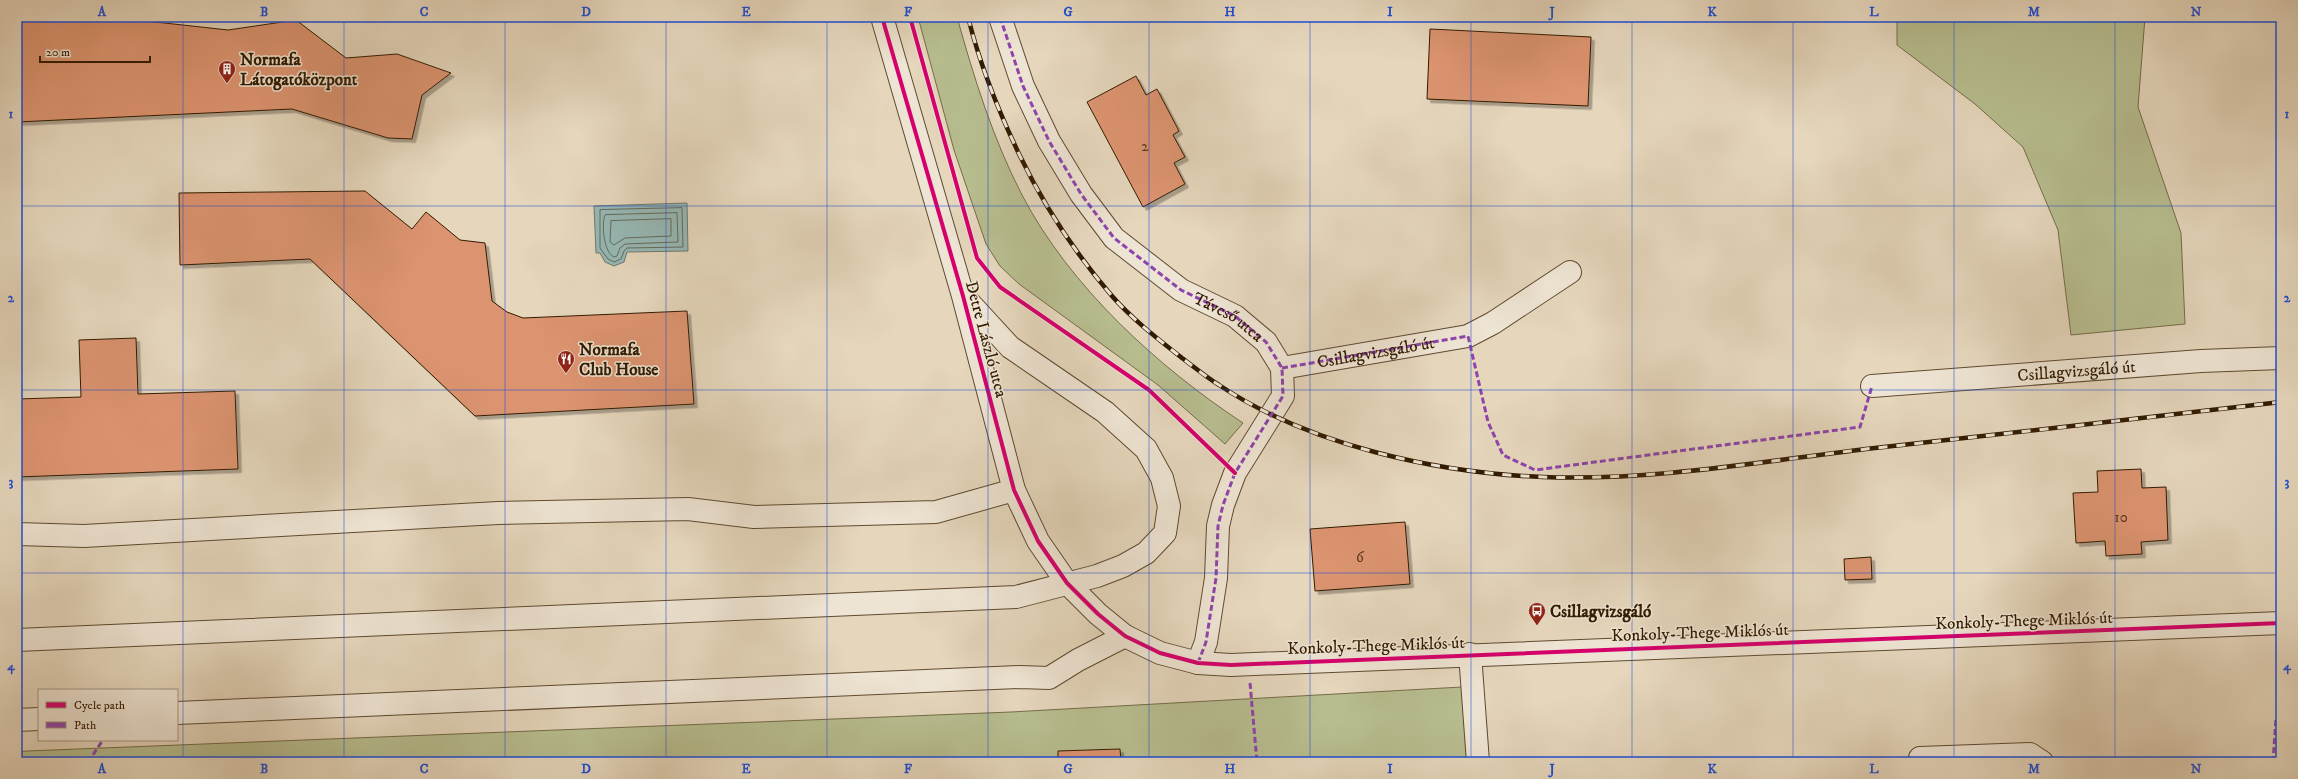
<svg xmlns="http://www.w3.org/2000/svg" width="2298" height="779" viewBox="0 0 2298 779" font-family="'IM FELL DW Pica',serif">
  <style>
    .green { fill: #b7bd8f; stroke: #746c48 }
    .water { fill: #96b8b5; stroke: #6e796d }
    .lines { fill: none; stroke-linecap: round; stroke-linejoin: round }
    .shore { stroke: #646a5b; stroke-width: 1 }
    .building { fill: #dc9470; stroke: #321b01; filter: url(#shadow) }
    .minor-casing { stroke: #5f4a30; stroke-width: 24 }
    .minor { stroke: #eee4d3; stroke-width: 22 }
    .rail-casing { stroke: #321b01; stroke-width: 4.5 }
    .rail { stroke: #eee4d3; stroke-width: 3; stroke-dasharray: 9; stroke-linecap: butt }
    .quiet { stroke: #8e44ad; stroke-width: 3; stroke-dasharray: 6 3; stroke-linecap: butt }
    .cycleway-casing { stroke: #eee4d3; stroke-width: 6 }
    .cycleway { stroke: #d6006c; stroke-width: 4 }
    .grid { fill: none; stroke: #1d4ed8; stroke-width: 1; stroke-opacity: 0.55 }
    .labels { text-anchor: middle; stroke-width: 3; stroke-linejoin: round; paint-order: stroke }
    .number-label { font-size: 15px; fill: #5c391d }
    .poi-label { font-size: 17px; font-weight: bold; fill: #321b01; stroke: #eee4d3; text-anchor: start }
    .street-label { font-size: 17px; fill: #321b01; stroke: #eee4d3 }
    .neatline { fill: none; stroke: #1d4ed8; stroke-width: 1.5 }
    .grid-label { font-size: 13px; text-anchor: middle; font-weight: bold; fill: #1d4ed8 }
  </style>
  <defs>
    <filter id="shadow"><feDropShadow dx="3.5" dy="3.5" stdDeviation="0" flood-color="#0004"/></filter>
  </defs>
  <rect width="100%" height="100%" fill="#e5d6bc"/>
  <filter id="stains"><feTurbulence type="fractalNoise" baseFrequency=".005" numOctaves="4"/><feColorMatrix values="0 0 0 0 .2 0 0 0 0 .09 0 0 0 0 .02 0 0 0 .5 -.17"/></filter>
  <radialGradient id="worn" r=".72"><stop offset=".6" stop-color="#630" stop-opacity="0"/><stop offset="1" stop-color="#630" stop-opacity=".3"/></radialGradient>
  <path class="green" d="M918 17H957C974 78 993 139 1022 195 1070 287 1158 367 1243 423L1225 444 1158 385 1019 284 1000 266 986 244 954 150Z
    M1897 17H2145L2138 107 2181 233 2185 324 2071 335 2058 230 2023 147 1975 104 1897 45Z
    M1462 687 1467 762H17V752L27 751 1011 712Z"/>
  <path class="water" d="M687 203 688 251 627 252 624 262 614 266 605 262 600 253H596L594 206Z"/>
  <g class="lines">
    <path class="shore" d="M682 208 683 247 627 248 624 251 621 259 614 262 608 259 600 248V210Z
      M677 213 678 242 625 244 620 248 617 256 614 257C604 253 601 224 605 215Z
      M671 219V236L625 238 614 245 610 242 611 221Z"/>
  </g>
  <path class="building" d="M17 17H110L228 30 296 20 346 58 397 54 451 73 422 95 412 139 388 138 292 109 17 122Z
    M1430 29 1591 37 1588 106 1427 99Z
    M1136 76 1146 95 1157 89 1179 131 1173 135 1185 157 1174 163 1185 184 1143 207 1087 102Z
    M365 191 412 229 426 212 460 240 485 243 492 301 507 312 523 318 687 311 694 404 475 416 310 259 180 265 179 193Z
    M136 338 138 394 235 391 238 469 17 477V399L81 397 79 340Z
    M2141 469 2142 488 2166 487 2168 540 2141 542 2142 554 2106 556 2105 541 2076 543 2073 493 2098 492 2097 471Z
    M1405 522 1410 584 1315 591 1310 529Z
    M1871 557 1872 579 1845 580 1844 559Z
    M1120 749 1121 762H1058V751Z"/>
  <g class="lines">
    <defs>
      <g id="minor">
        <path d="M882 17 963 296 1014 490 1038 541 1067 583 1098 614 1125 636 1160 653 1198 663 1231 665 2281 623"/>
        <path id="s1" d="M1000 17 1023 86 1049 141 1081 194 1114 238 1181 290 1235 316 1266 342 1282 368 1283 396 1235 473 1223 505 1218 526 1216 578 1206 642 1198 663"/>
        <path id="s2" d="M1282 368 1468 336 1493 323 1570 272"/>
        <path id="s3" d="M1872 386 2201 361 2281 358"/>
        <path d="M17 534 84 536 498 513 688 509 754 517 936 512 1014 490"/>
        <path d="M17 640 1016 597 1097 576 1123 566 1146 553 1165 533 1169 506 1162 478 1146 449 1105 412 1010 347 965 298"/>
        <path d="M1470 654 1478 762"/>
        <path d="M177 713 1020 677 1049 678 1078 660 1125 636"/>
        <path d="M17 720 39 719"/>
        <path d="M1920 758 2030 754 2042 762"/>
      </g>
    </defs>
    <use href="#minor" class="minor-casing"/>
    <use href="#minor" class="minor"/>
    <defs>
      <path id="rail" d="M968 17C980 65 998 110 1019 154 1044 206 1075 253 1112 296 1132 319 1158 339 1182 358 1194 367 1206 377 1219 385 1309 445 1436 473 1543 477 1650 481 1759 462 1866 449 2004 434 2143 418 2281 402"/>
    </defs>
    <use href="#rail" class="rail-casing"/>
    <use href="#rail" class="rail"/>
    <path class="quiet" d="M1000 17 1023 86 1049 141 1081 194 1114 238 1181 290 1235 316 1266 342 1282 368 1283 396 1235 473 1223 505 1218 526 1216 578 1206 642 1198 663
      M1282 368 1468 336 1488 422 1503 455 1535 470 1860 427 1872 386
      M1250 683 1257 762
      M88 762 103 740
      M2273 762 2276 718"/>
    <defs>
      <path id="cycleway" d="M882 17 963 296 1014 490 1038 541 1067 583 1098 614 1125 636 1160 653 1198 663 1231 665 2281 623
        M910 17 977 258 1000 287 1149 390 1235 473"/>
    </defs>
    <use href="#cycleway" class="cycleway-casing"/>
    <use href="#cycleway" class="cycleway"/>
  </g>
  <path class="grid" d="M183 17V762M344 17V762M505 17V762M666 17V762M827 17V762M988 17V762M1149 17V762M1310 17V762M1471 17V762M1632 17V762M1793 17V762M1954 17V762M2115 17V762M17 206H2281M17 390H2281M17 573H2281"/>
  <defs>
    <symbol id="building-pin" viewBox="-11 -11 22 30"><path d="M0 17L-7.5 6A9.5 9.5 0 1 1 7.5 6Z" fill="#8f2418" stroke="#eee4d3"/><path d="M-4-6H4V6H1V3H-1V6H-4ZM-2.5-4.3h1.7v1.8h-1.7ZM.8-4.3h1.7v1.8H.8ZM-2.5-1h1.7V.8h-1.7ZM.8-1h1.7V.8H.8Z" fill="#fff"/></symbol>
    <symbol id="restaurant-pin" viewBox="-11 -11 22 30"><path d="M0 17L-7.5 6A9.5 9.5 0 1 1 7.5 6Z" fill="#8f2418" stroke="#eee4d3"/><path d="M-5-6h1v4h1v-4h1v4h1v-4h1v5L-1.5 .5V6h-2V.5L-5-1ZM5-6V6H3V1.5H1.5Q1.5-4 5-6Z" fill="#fff"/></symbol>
    <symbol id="bus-pin" viewBox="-11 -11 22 30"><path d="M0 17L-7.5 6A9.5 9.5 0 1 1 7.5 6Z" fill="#8f2418" stroke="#eee4d3"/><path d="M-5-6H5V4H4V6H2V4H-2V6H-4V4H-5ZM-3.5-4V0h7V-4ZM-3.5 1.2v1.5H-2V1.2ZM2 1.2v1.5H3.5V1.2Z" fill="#fff"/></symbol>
  </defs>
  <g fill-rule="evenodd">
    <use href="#building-pin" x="217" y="59" width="20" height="27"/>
    <use href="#restaurant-pin" x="556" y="349" width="20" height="27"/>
    <use href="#bus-pin" x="1527" y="601" width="20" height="27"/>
  </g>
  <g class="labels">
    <g class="number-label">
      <text x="1145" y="151">2</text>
      <text x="2121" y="522">10</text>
      <text x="1360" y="562">6</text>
    </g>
    <g class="poi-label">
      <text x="240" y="65">Normafa<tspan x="240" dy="20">Látogatóközpont</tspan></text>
      <text x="579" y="355">Normafa<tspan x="579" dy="20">Club House</tspan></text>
      <text x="1550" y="617">Csillagvizsgáló</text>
    </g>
    <g class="street-label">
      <text dy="6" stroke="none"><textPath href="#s1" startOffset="390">Távcső utca</textPath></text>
      <text transform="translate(987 339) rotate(75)" y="6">Detre László utca</text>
      <text dy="6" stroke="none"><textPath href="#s2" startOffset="95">Csillagvizsgáló út</textPath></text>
      <text dy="6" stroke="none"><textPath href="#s3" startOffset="205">Csillagvizsgáló út</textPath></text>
      <text transform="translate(2024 620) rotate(-2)" y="6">Konkoly-Thege Miklós út</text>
      <text transform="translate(1700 632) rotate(-2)" y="6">Konkoly-Thege Miklós út</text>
      <text transform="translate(1376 645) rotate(-2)" y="6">Konkoly-Thege Miklós út</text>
    </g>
  </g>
  <rect width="2298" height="779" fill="none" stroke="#e5d6bc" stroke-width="44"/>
  <rect x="38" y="689" width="140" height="52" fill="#eee4d3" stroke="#a3947f"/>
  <rect x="46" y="702" width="20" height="6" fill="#d6006c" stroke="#a3947f"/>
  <text x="74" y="709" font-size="12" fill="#321b01">Cycle path</text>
  <rect x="46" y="722" width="20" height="6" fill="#8e44ad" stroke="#a3947f"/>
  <text x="74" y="729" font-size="12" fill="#321b01">Path</text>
  <path d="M40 56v6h110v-6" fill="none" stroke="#321b01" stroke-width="2"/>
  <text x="46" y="56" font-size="12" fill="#321b01" stroke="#eee4d3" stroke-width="3" paint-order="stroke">20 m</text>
  <rect x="22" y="22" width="2254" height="735" class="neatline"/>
  <g class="grid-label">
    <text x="102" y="16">A</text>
    <text x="264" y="16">B</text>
    <text x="424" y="16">C</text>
    <text x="586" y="16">D</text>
    <text x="746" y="16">E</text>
    <text x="908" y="16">F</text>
    <text x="1068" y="16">G</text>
    <text x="1230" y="16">H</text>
    <text x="1390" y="16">I</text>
    <text x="1552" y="16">J</text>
    <text x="1712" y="16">K</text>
    <text x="1874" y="16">L</text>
    <text x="2034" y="16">M</text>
    <text x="2196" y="16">N</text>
    <text x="11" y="118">1</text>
    <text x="2287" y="118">1</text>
    <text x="11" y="302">2</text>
    <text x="2287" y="302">2</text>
    <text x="11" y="486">3</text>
    <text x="2287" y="486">3</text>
    <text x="11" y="670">4</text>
    <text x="2287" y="670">4</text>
    <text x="102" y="773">A</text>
    <text x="264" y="773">B</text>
    <text x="424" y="773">C</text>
    <text x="586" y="773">D</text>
    <text x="746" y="773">E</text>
    <text x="908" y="773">F</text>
    <text x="1068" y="773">G</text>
    <text x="1230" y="773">H</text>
    <text x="1390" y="773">I</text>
    <text x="1552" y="773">J</text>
    <text x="1712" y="773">K</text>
    <text x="1874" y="773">L</text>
    <text x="2034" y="773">M</text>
    <text x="2196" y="773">N</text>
  </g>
  <rect width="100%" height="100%" filter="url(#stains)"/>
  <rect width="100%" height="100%" fill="url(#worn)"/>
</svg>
